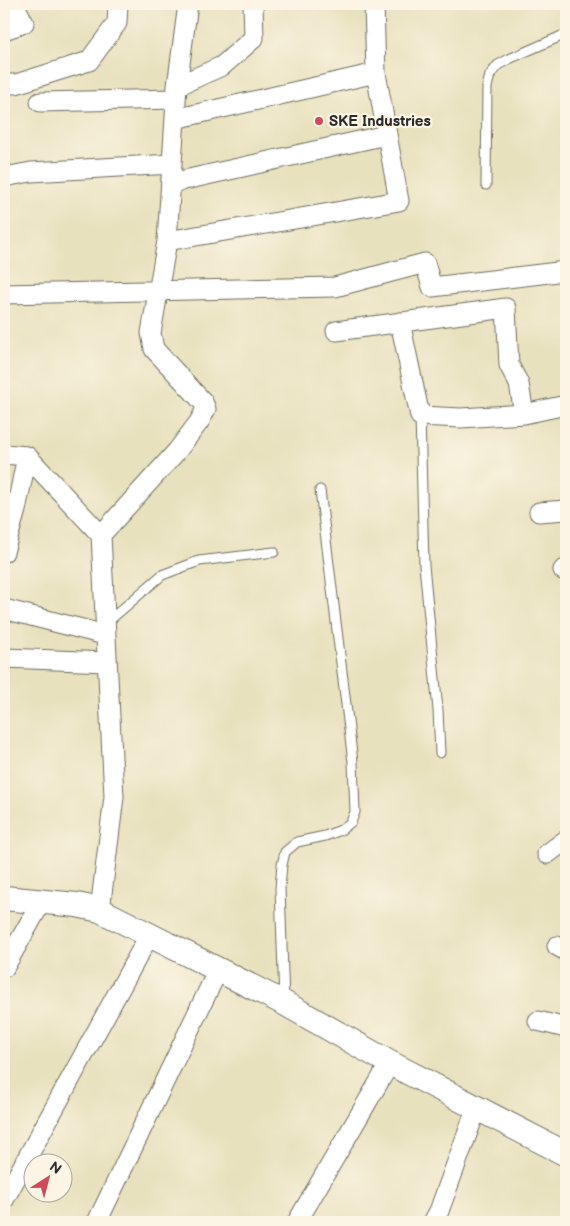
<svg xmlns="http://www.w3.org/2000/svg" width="570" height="1226" viewBox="0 0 570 1226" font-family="'Balsamiq Sans',sans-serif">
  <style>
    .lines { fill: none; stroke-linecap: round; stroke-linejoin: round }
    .service-casing { stroke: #6d6b5e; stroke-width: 11 }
    .minor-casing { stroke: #6d6b5e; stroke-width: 21 }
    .tertiary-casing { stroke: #6d6b5e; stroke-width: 26 }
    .service { stroke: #fff; stroke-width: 9 }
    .minor { stroke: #fff; stroke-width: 19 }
    .tertiary { stroke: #fff; stroke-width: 24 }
    .poi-dot { fill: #d1495b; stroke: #fcf5e5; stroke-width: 2 }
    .labels { text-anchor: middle; stroke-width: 4.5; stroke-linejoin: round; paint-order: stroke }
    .poi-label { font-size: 15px; font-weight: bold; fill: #2b2b2b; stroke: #fcf5e5; text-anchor: start }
  </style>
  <rect width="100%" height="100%" fill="#fcf5e5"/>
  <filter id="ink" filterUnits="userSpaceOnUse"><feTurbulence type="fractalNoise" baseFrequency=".02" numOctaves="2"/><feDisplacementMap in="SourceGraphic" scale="10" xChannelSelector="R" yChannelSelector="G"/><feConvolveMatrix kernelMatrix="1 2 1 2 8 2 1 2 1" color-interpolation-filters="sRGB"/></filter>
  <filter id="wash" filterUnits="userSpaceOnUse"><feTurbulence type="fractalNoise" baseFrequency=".0096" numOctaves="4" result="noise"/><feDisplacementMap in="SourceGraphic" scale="20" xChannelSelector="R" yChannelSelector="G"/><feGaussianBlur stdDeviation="1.12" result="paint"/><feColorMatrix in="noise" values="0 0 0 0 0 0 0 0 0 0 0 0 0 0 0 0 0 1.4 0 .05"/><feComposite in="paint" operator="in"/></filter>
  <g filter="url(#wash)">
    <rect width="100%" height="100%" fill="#e8e1be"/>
  </g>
  <g filter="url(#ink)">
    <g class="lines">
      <defs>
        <path id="service" d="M486 185 487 87 490 75 498 65 509 59 566 34
          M420 416 424 565 438 710 440 753
          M105 624 162 575 199 561 274 552
          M284 1001 280 888 282 865 285 852 297 842 325 836 341 830 351 822 355 812 353 762 320 490"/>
        <path id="minor" d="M4 30 24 23 14 4
          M4 84H16L89 61 117 23 118 4
          M177 86 222 66 254 38 253 4
          M40 102 176 99
          M175 119 376 73
          M4 177 31 172 172 164
          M171 183 386 135
          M167 241 399 201 376 73 374 4
          M4 294 335 287 425 263 432 287 566 271
          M400 322 420 416 461 418 524 414 566 405
          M336 331 506 308 509 365 519 384 524 414
          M4 454 27 456 101 535 114 797 100 910
          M539 512 566 510
          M101 535 177 451 199 422 206 409 203 402 154 349 151 333 167 241 177 86 188 4
          M4 552 16 510 27 456
          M563 570 566 569
          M4 609 105 635
          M4 658 107 662
          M547 854 566 840
          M557 946 566 951
          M4 968 42 901
          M538 1021 566 1028
          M4 1200 150 934
          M97 1222 218 970
          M297 1222 390 1063
          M433 1222 439 1211 477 1107"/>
        <path id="tertiary" d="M4 898 77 905 100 910 284 1003 390 1063 566 1154"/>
      </defs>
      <use href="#service" class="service-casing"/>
      <use href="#minor" class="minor-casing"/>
      <use href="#tertiary" class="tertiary-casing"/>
      <use href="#service" class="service"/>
      <use href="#minor" class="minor"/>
      <use href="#tertiary" class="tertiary"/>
    </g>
  </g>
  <circle class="poi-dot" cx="319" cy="121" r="5"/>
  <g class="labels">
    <g class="poi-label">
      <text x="329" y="126">SKE Industries</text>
    </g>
  </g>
  <rect width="570" height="1226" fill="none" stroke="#fcf5e5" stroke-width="20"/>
  <g transform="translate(48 1178) rotate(36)"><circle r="24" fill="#fcf5e5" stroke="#a8a49b"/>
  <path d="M0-4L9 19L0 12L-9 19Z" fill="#d1495b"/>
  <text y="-8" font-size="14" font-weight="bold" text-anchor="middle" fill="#2b2b2b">N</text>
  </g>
</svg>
